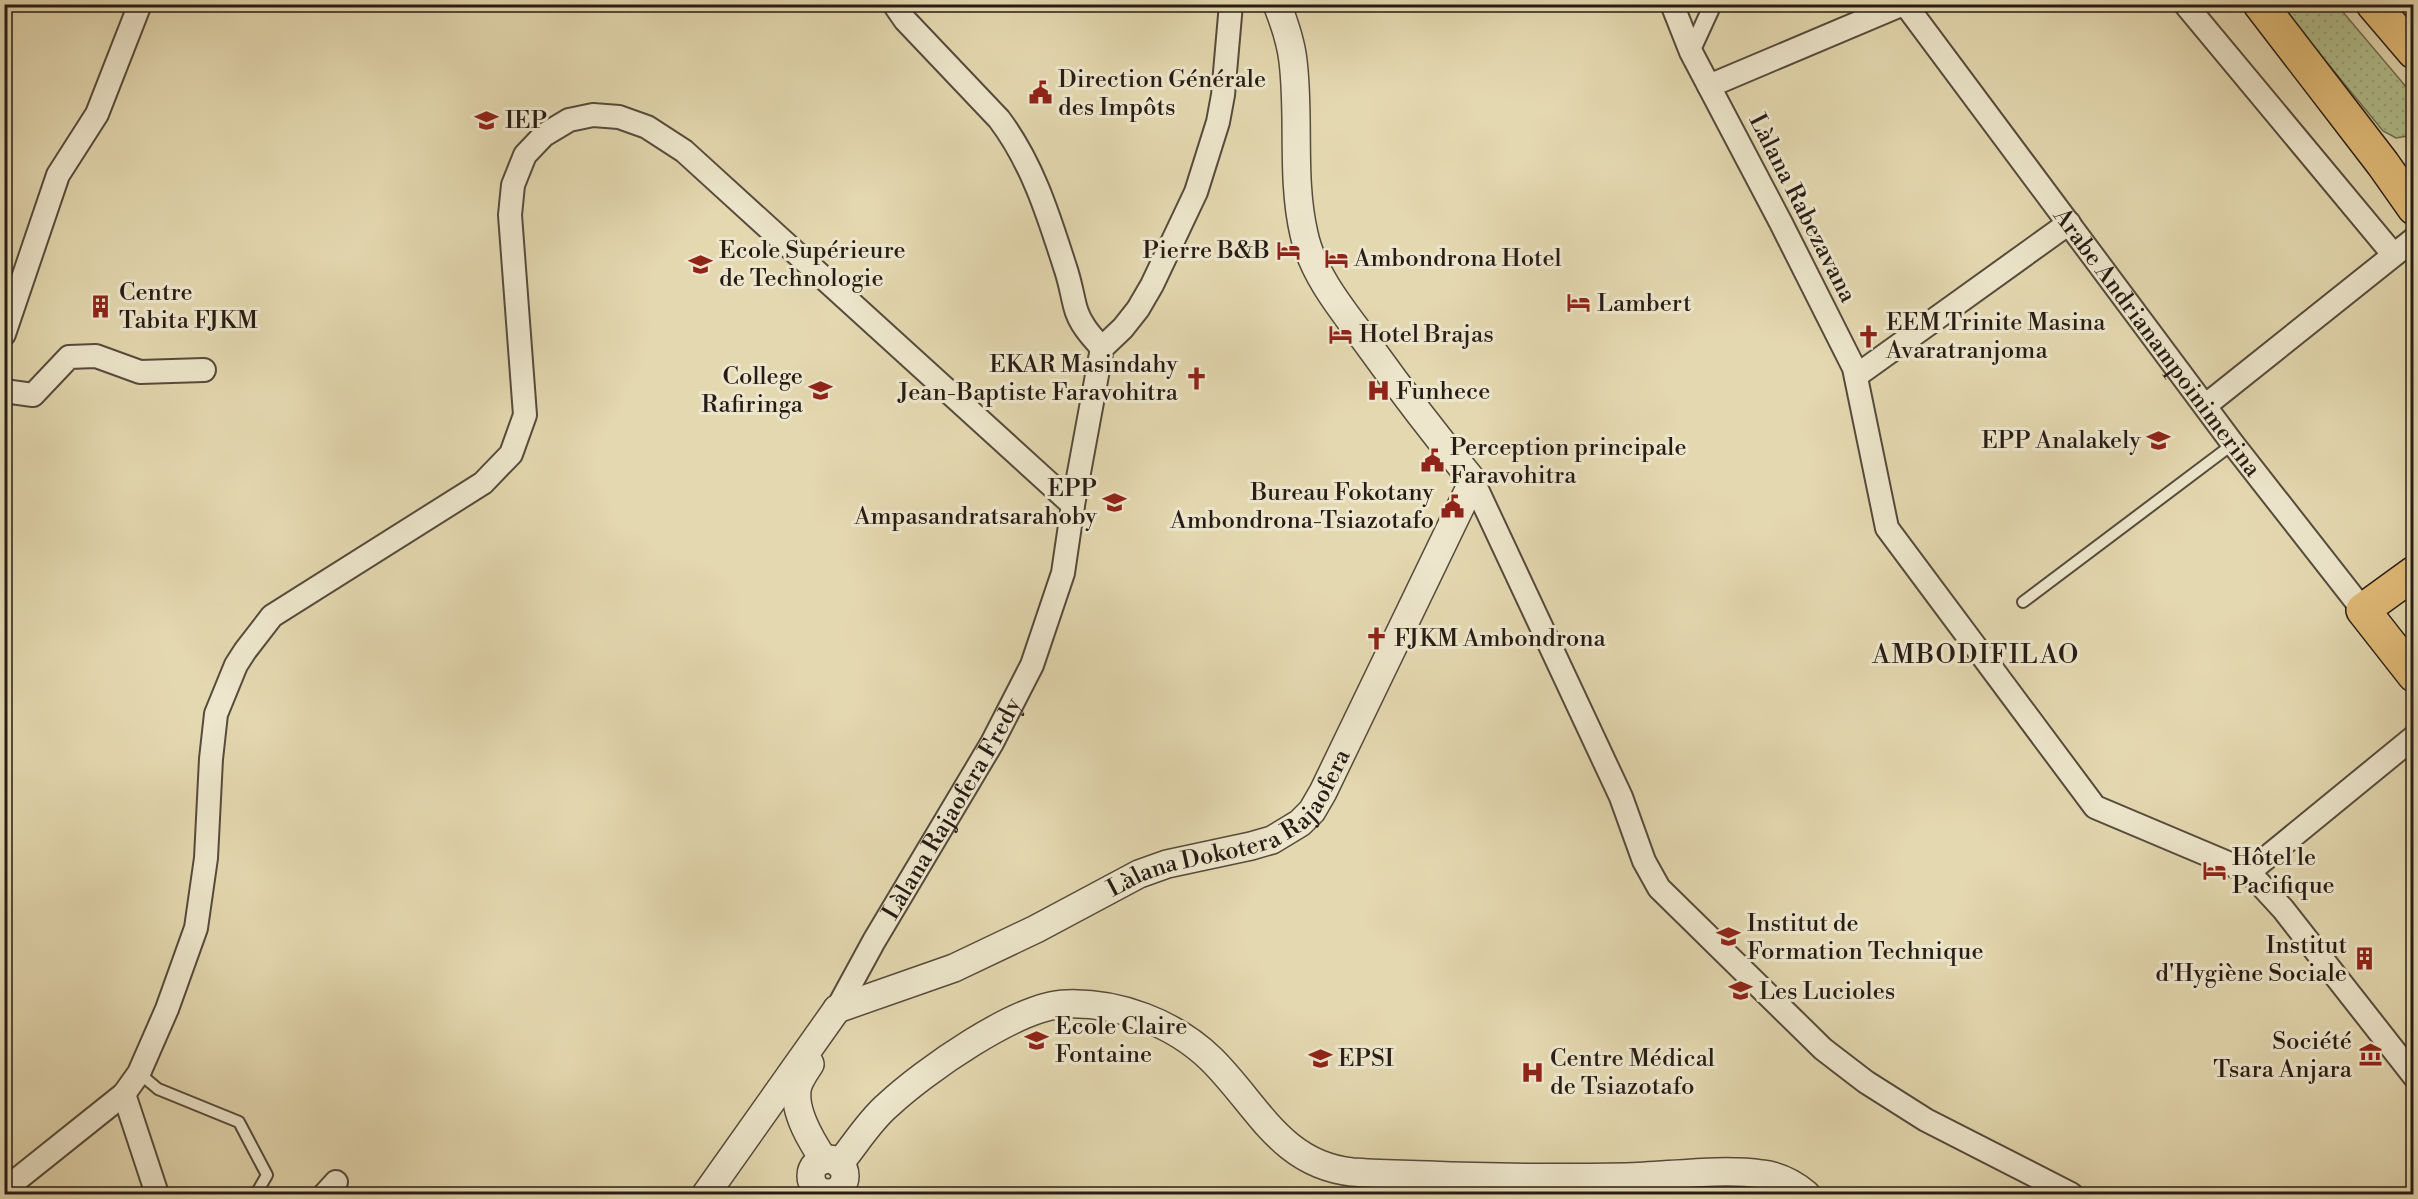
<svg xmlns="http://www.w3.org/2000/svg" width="2418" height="1199" viewBox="0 0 2418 1199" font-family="'Libre Bodoni',serif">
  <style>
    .grass { fill: url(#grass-dots); stroke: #6c6e51; stroke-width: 1.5 }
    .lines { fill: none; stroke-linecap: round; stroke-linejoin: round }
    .service-casing { stroke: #564b3c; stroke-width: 14 }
    .pedestrian-casing { stroke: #564b3c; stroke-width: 20 }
    .minor-casing { stroke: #564b3c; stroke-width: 26 }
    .tertiary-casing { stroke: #564b3c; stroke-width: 30 }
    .primary-casing { stroke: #271c15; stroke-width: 36 }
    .service { stroke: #ede6cc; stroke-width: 10 }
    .pedestrian { stroke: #ede6cc; stroke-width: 16 }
    .minor { stroke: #ede6cc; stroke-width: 22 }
    .tertiary { stroke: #ede6cc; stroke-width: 27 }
    .primary { stroke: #e2bc78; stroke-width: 33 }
    .labels { text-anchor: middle; stroke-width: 6; stroke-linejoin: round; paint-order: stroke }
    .poi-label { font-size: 24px; fill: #271c15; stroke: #ede6cc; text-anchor: start }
    .street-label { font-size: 24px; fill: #271c15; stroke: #ede6cc }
    .neighbourhood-label { font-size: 26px; letter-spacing: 1.5px; fill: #271c15; stroke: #ede6cc }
  </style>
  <defs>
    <pattern id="grass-dots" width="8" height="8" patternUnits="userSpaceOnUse" patternTransform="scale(1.5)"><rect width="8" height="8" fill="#b2bf8d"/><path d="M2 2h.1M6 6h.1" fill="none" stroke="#99a479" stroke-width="1.8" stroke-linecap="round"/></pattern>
  </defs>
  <rect width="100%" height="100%" fill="#e4d8b0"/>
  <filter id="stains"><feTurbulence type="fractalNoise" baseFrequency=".00333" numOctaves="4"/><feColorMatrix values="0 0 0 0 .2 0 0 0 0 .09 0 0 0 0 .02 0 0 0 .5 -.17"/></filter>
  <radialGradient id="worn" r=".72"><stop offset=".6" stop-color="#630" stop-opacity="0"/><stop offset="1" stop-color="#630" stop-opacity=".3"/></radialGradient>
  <path class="grass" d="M2280 5H2337L2413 95V135L2396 138 2383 131Z"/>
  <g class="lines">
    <defs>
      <path id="service" d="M2023 602 2233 444
        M139 1073 158 1089 239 1122 267 1175 256 1194"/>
      <path id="pedestrian" d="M1691 52 1713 4"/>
      <g id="minor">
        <path d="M894 4 905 20 999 119C1033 164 1049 217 1066 270 1070 282 1072 294 1075 306 1079 323 1091 336 1102 348"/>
        <path d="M1672 4 1691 52 1781 223 1854 368 1887 528 2095 807 2249 872 2283 909 2414 1076"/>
        <path id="s1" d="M1905 4 2233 444 2363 610"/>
        <path d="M2185 4 2393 254"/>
        <path d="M1709 86 1903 4"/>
        <path d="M4 334 58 175 97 114 140 4"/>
        <path d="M1856 376 2069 223"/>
        <path d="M4 391 33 395 69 357 96 356 140 372 204 370"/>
        <path d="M2206 405 2414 239"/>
        <path d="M1473 481 1621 797 1644 861 1659 888 1823 1049 1866 1082 1926 1120 2071 1194"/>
        <path d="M2249 872 2414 737"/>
        <path id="s2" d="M837 1009 874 941 992 743 1032 665 1063 573 1073 505 1102 348 1123 328 1138 309 1152 285 1196 192 1218 122 1223 95 1231 4"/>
        <path d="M124 1094 157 1194"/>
        <path d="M4 1190 124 1094 139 1073 167 1009 196 928 206 858 211 759 216 714 236 665 245 651 272 616 483 483 511 454 525 415 510 215 513 185 525 155 544 135 569 120 593 115 619 117 647 127 684 151 1073 505"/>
        <path d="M325 1194 336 1182"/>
      </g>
      <g id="tertiary">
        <path id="s3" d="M837 1009 954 968 1036 929 1139 874 1167 864 1251 846 1272 840 1300 823 1312 811 1323 792 1473 481C1437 437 1403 393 1370 347 1345 313 1313 276 1304 234 1291 178 1300 118 1293 61 1291 42 1284 22 1277 4"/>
        <path d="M810 1064C805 1072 798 1081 797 1090 794 1113 812 1142 824 1160"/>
        <circle cx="828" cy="1176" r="17"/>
        <path d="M839 1164C855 1145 869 1121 888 1105 923 1072 1018 1005 1066 1004 1118 1002 1174 1023 1211 1059 1257 1104 1280 1164 1352 1172 1377 1174 1403 1174 1428 1175 1494 1178 1560 1178 1625 1177 1668 1176 1720 1168 1762 1174 1779 1176 1793 1183 1806 1194"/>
        <path d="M706 1194 837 1009"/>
      </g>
      <path id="primary" d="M2260 4 2383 164 2414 208
        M2373 4 2414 52
        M2414 573 2363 610 2414 675"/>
    </defs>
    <use href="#service" class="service-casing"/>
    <use href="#pedestrian" class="pedestrian-casing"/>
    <use href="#minor" class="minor-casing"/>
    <use href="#tertiary" class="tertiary-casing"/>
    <use href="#primary" class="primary-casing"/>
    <use href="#service" class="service"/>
    <use href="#pedestrian" class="pedestrian"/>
    <use href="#minor" class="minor"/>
    <use href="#tertiary" class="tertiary"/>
    <use href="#primary" class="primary"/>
  </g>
  <defs>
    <symbol id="civic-bare" viewBox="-9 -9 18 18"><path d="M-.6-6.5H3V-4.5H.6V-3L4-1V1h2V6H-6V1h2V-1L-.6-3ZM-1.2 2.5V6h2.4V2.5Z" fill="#8f2418" stroke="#ede6cc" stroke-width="2.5" paint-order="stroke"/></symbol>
    <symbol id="university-bare" viewBox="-9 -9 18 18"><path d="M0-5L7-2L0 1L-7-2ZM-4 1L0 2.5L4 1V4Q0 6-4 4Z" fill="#8f2418" stroke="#ede6cc" stroke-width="2.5" paint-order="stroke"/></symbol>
    <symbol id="hotel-bare" viewBox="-9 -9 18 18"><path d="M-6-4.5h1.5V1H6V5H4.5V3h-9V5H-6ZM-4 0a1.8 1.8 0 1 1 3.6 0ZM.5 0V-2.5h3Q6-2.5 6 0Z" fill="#8f2418" stroke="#ede6cc" stroke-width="2.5" paint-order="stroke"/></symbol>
    <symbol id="building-bare" viewBox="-9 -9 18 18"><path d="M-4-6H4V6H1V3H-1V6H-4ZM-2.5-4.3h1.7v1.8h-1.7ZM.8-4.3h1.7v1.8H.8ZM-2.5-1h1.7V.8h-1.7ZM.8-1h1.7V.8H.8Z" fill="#8f2418" stroke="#ede6cc" stroke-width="2.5" paint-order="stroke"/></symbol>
    <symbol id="church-bare" viewBox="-9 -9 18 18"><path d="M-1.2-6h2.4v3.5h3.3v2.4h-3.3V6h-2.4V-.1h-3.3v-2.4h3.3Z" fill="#8f2418" stroke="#ede6cc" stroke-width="2.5" paint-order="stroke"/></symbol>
    <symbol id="school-bare" viewBox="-9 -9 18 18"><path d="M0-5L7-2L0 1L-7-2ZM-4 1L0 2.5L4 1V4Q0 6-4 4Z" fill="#8f2418" stroke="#ede6cc" stroke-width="2.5" paint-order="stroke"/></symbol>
    <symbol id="hospital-bare" viewBox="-9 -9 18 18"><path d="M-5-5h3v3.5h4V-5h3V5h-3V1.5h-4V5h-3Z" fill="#8f2418" stroke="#ede6cc" stroke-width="2.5" paint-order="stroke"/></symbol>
    <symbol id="museum-bare" viewBox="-9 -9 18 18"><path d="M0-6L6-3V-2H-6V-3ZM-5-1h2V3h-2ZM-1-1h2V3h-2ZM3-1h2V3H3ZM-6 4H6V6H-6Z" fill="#8f2418" stroke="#ede6cc" stroke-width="2.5" paint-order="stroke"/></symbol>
  </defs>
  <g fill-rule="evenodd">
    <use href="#civic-bare" x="1024" y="76" width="33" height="33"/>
    <use href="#university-bare" x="470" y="104" width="33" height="33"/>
    <use href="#hotel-bare" x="1272" y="234" width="33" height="33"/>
    <use href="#hotel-bare" x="1320" y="242" width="33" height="33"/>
    <use href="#university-bare" x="684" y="248" width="33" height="33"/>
    <use href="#hotel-bare" x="1562" y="286" width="33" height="33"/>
    <use href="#building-bare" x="84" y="290" width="33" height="33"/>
    <use href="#hotel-bare" x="1324" y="318" width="33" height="33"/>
    <use href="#church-bare" x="1852" y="320" width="33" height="33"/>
    <use href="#church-bare" x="1180" y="362" width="33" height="33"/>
    <use href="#school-bare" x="804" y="374" width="33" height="33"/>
    <use href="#hospital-bare" x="1362" y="374" width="33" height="33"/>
    <use href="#school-bare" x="2142" y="424" width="33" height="33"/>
    <use href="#civic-bare" x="1416" y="444" width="33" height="33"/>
    <use href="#school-bare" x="1098" y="486" width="33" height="33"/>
    <use href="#civic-bare" x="1436" y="490" width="33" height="33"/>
    <use href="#church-bare" x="1360" y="622" width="33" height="33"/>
    <use href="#hotel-bare" x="2198" y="854" width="33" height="33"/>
    <use href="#university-bare" x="1712" y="920" width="33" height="33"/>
    <use href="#building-bare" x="2348" y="942" width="33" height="33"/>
    <use href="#school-bare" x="1724" y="974" width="33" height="33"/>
    <use href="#school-bare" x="1020" y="1024" width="33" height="33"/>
    <use href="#museum-bare" x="2354" y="1038" width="33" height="33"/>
    <use href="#school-bare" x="1304" y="1042" width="33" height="33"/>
    <use href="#hospital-bare" x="1516" y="1056" width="33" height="33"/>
  </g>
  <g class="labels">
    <g class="poi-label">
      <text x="1058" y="87">Direction Générale<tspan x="1058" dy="28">des Impôts</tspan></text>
      <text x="505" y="128">IEP</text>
      <text x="719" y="258">Ecole Supérieure<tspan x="719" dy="28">de Technologie</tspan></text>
      <text x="1270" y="258" text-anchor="end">Pierre B&amp;B</text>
      <text x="1354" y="266">Ambondrona Hotel</text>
      <text x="119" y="300">Centre<tspan x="119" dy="28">Tabita FJKM</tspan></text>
      <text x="1597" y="311">Lambert</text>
      <text x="1886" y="330">EEM Trinite Masina<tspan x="1886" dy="28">Avaratranjoma</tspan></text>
      <text x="1359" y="342">Hotel Brajas</text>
      <text x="1178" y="372" text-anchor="end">EKAR Masindahy<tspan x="1178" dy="28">Jean-Baptiste Faravohitra</tspan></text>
      <text x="803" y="384" text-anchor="end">College<tspan x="803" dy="28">Rafiringa</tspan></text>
      <text x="1396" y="399">Funhece</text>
      <text x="2141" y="448" text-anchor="end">EPP Analakely</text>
      <text x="1450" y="455">Perception principale<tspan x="1450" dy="28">Faravohitra</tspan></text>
      <text x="1097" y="496" text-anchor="end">EPP<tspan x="1097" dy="28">Ampasandratsarahoby</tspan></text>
      <text x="1434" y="500" text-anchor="end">Bureau Fokotany<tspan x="1434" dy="28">Ambondrona-Tsiazotafo</tspan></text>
      <text x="1394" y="646">FJKM Ambondrona</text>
      <text x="2232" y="865">Hôtel le<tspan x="2232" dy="28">Pacifique</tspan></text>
      <text x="1747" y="931">Institut de<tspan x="1747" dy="28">Formation Technique</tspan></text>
      <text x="2347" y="953" text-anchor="end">Institut<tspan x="2347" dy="28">d'Hygiène Sociale</tspan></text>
      <text x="1759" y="999">Les Lucioles</text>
      <text x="1055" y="1034">Ecole Claire<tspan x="1055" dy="28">Fontaine</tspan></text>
      <text x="2352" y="1049" text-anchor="end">Société<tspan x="2352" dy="28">Tsara Anjara</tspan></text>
      <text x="1338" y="1066">EPSI</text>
      <text x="1550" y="1066">Centre Médical<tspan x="1550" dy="28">de Tsiazotafo</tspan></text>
    </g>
    <g class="street-label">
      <text transform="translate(1803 208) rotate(63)" y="8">Làlana Rabezavana</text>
      <text dy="8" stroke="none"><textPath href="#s1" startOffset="422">Arabe Andrianampoinimerina</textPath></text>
      <text dy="8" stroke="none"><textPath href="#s2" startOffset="231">Làlana Rajaofera Fredy</textPath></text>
      <text dy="8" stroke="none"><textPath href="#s3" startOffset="442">Làlana Dokotera Rajaofera</textPath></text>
    </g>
    <g class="neighbourhood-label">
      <text x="1976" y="663">AMBODIFILAO</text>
    </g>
  </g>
  <rect width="2418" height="1199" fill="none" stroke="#e4d8b0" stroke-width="24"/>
  <rect x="6" y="6" width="2406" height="1187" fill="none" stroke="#271c15" stroke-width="3"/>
  <rect x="12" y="12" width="2394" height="1175" fill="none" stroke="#271c15" stroke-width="1.5"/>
  <rect width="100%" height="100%" filter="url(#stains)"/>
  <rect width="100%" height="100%" fill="url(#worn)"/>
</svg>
